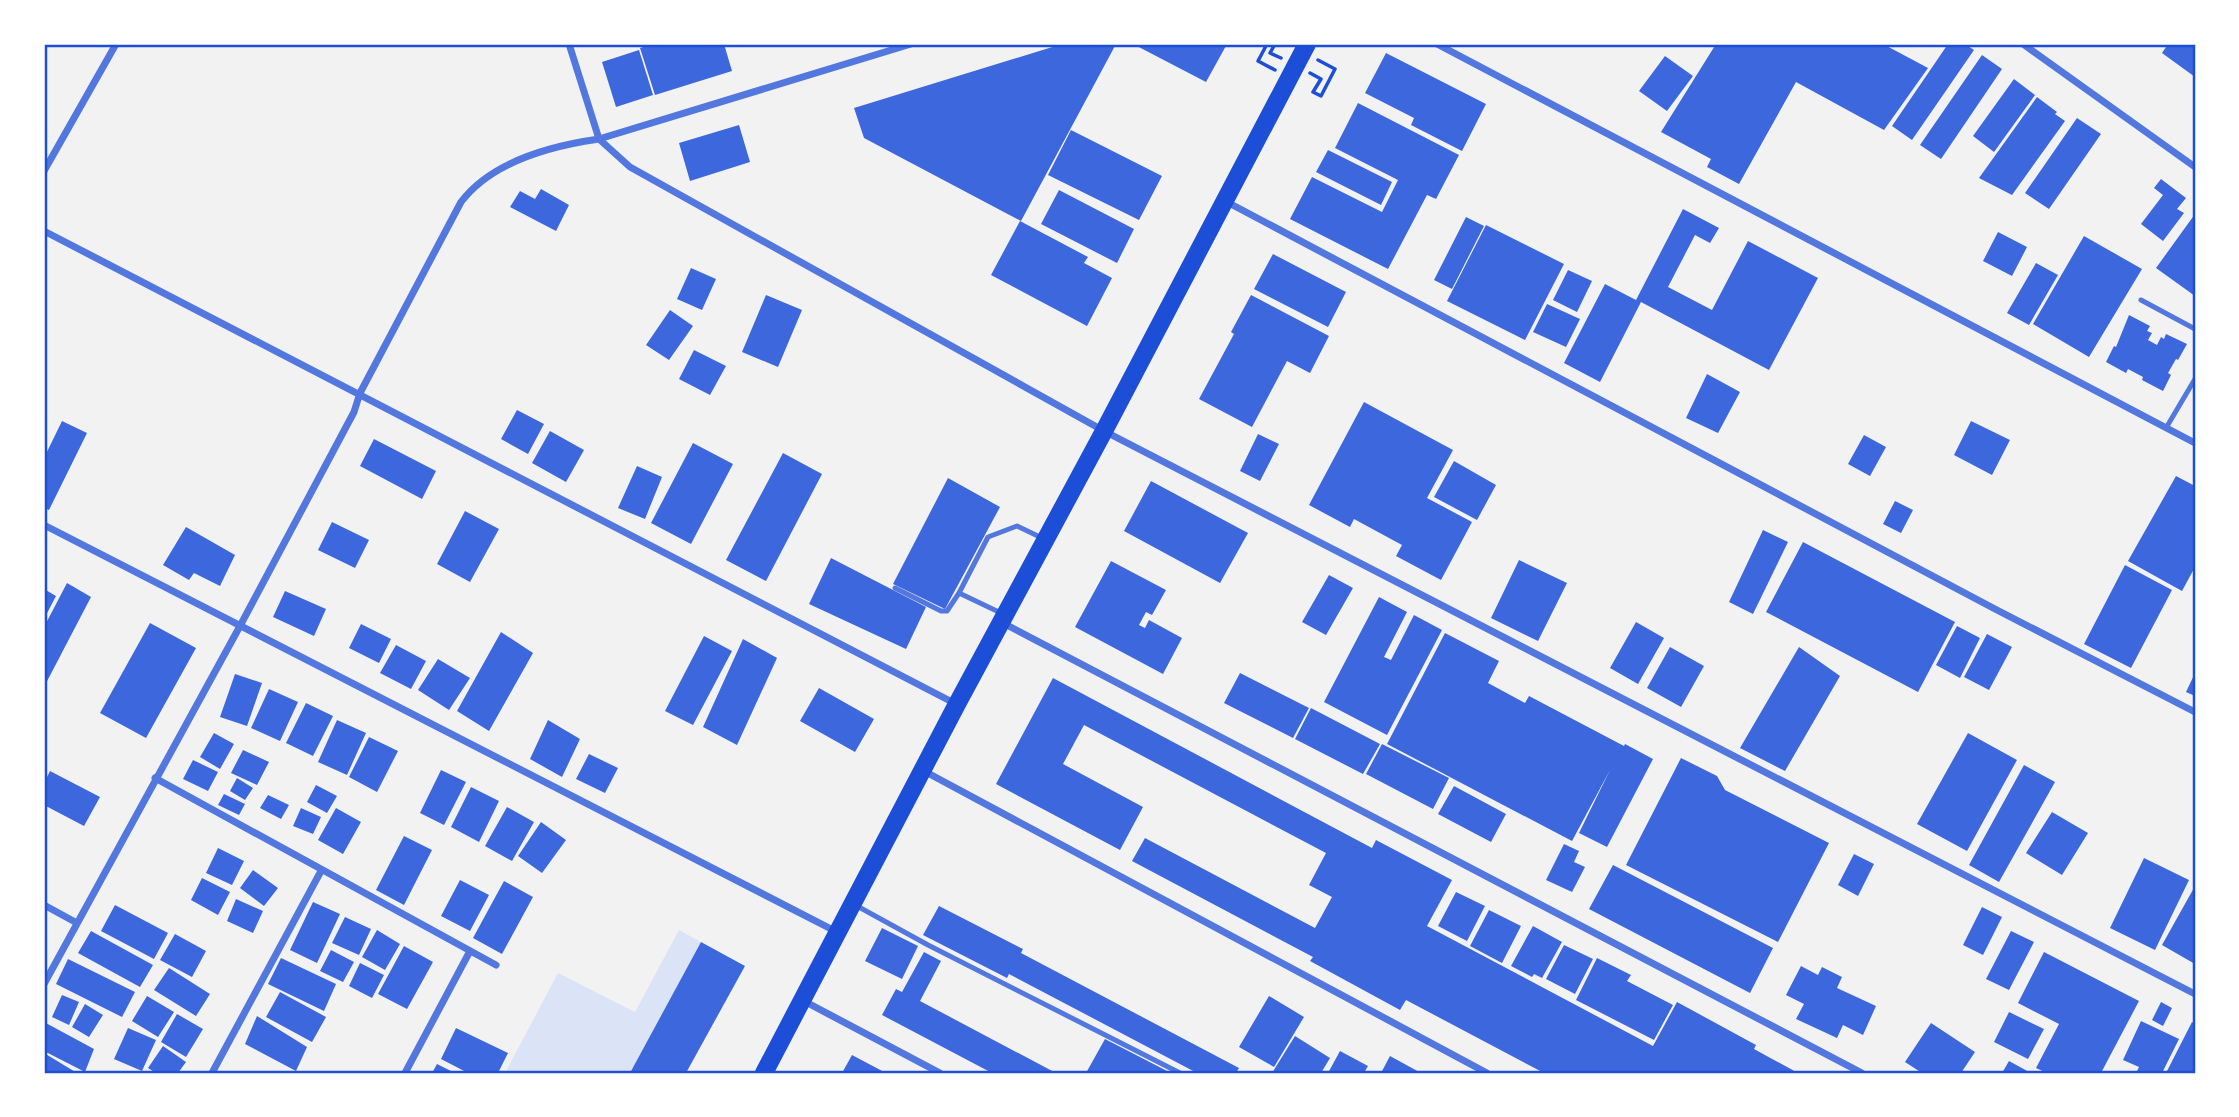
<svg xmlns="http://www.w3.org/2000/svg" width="2239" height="1117" viewBox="0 0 2239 1117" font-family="Karla,sans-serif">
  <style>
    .green { fill: #dbe4f7 }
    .building { fill: #3d67dc }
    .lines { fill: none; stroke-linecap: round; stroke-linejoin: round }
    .path { stroke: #1d4ed8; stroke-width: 3.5 }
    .service { stroke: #5277de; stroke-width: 5 }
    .minor { stroke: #5277de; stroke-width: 7 }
    .primary { stroke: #1d4ed8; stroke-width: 18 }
    .neatline { fill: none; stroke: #1d4ed8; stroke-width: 2.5 }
  </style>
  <rect width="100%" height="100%" fill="#f2f2f2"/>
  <path class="green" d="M679 930 701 942 630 1073H505L558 973 635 1012Z"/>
  <path class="building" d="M652 44H724L732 71 655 95 640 48Z
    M1062 44H1116L1021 221 864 138 854 108Z
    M1133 44H1227L1206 82Z
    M1716 44H1883L1928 68 1884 130 1796 82 1739 184 1707 167 1711 159 1661 132Z
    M1948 44H1965L1974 50 1912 140 1892 126Z
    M2168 44H2195V77L2162 53Z
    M639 50 653 95 616 107 602 62Z
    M1386 53 1486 104 1462 151 1411 125 1414 118 1365 93Z
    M1982 55 2002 69 1941 159 1920 145Z
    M1665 56 1693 76 1667 111 1639 91Z
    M2014 79 2035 95 1994 152 1973 136Z
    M2037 97 2057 112 2055 114 2065 121 2012 195 1979 178Z
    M1358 103 1459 155 1436 199 1427 195 1388 269 1290 219 1312 177 1382 212 1398 180 1335 148Z
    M2077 118 2101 134 2049 209 2025 193Z
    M739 125 750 162 690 181 679 143Z
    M1071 130 1162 176 1139 220 1048 175Z
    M1328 150 1392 182 1381 205 1316 172Z
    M2161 179 2186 198 2177 209 2184 213 2163 241 2141 224 2163 195 2154 188Z
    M541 189 569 205 556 231 510 207 520 191 535 199Z
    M1059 190 1134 229 1117 263 1041 224Z
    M1683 209 1719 228 1710 243 1695 235 1668 287 1712 310 1748 241 1818 278 1769 370 1641 302 1600 382 1564 363 1605 284 1636 300Z
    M2195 214V296L2156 268Z
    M1466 217 1484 226 1452 289 1434 280Z
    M1020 221 1088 257 1084 263 1112 278 1087 326 991 275Z
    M1486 225 1564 264 1525 340 1447 301Z
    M1998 232 2027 247 2012 276 1983 261Z
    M2084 236 2142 269 2089 357 2033 324Z
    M1273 254 1346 292 1328 327 1254 289Z
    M2036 263 2058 275 2029 325 2007 313Z
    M691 268 716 279 702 310 677 299Z
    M1568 270 1592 281 1577 312 1553 300Z
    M766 295 802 310 778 367 742 352Z
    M1251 295 1329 336 1310 373 1287 361 1252 427 1199 399 1234 334 1231 332Z
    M1547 304 1580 319 1566 347 1533 332Z
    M670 310 693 326 669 360 646 345Z
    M2129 315 2150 326 2147 331 2152 333 2148 340 2157 345 2161 337 2164 339 2166 334 2187 344 2178 360 2176 359 2168 373 2171 375 2163 391 2142 380 2143 377 2128 369 2126 373 2106 362 2114 346 2116 347Z
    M694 350 726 366 710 395 679 379Z
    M1707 374 1740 392 1718 433 1686 418Z
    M1364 402 1453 450 1427 498 1472 522 1441 580 1396 556 1402 545 1354 519 1350 527 1309 505Z
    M517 410 544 424 528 454 501 439Z
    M62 421 87 433 49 510 44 508V458Z
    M1971 421 2010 440 1992 475 1954 455Z
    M550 431 584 450 566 482 532 463Z
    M1258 434 1279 444 1260 481 1240 471Z
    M1864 435 1886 447 1870 476 1848 464Z
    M374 439 436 471 422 499 360 466Z
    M693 443 733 464 691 544 651 523Z
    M783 453 822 474 766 581 726 560Z
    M1454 461 1496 485 1477 520 1434 497Z
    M637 466 662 477 645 519 618 508Z
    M2176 476 2195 486V567L2182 591 2128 561Z
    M948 478 1000 507 945 609 893 584Z
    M1151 481 1248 533 1220 583 1124 531Z
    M1895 501 1913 510 1901 533 1883 524Z
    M465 511 499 529 470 582 437 564Z
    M332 522 369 540 355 568 318 550Z
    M186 527 235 555 220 586 194 573 189 580 163 565Z
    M1763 530 1788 542 1753 614 1729 602Z
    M1803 542 1955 622 1918 692 1766 612Z
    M831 558 926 607 906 649 809 604Z
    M1519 560 1567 583 1538 641 1491 618Z
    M1111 561 1166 590 1152 615 1146 612 1139 625 1145 628 1149 620 1182 638 1163 674 1075 627Z
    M2125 565 2172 590 2131 668 2084 644Z
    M1329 575 1353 588 1326 635 1302 622Z
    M67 583 91 597 44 687V627Z
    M44 589 56 596 44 619Z
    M285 591 326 609 314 636 273 617Z
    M1379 597 1407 612 1384 657 1391 660 1414 615 1442 630 1387 735 1324 702Z
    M1636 622 1664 638 1638 684 1610 668Z
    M150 623 196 648 146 738 100 713Z
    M361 624 391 639 379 663 349 648Z
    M1957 626 1980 638 1960 678 1936 665Z
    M501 632 533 653 489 731 457 711Z
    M1445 633 1499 661 1488 683 1525 703 1529 696 1624 746 1625 744 1653 759 1607 847 1579 833 1610 770 1572 841 1387 744Z
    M1987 634 2012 647 1989 690 1964 677Z
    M704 636 732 651 693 725 665 711Z
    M743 639 777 658 737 745 703 727Z
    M396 645 426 661 411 689 380 673Z
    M1670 647 1704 666 1681 707 1647 688Z
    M1799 647 1840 676 1785 771 1740 748Z
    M438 659 470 678 449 710 418 690Z
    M1240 673 1309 708 1293 738 1224 703Z
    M2195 673V696L2186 692Z
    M235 674 262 683 247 726 220 717Z
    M1053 678 1372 848 1376 840 1452 880 1427 926 1653 1046 1677 1002 1756 1045 1754 1049 1798 1073H1544L1406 1000 1400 1010 1310 961 1313 957 1132 861 1145 838 1315 928 1332 897 1309 885 1326 853 1084 725 1063 764 1143 807 1120 850 996 784Z
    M819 688 874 719 855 752 800 721Z
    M269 689 298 702 280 741 251 728Z
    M306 703 333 716 313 756 286 743Z
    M1311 708 1380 744 1363 774 1295 739Z
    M337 720 366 733 347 775 318 762Z
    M548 720 580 739 562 777 530 759Z
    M214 733 234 744 220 769 200 757Z
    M1968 733 2017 760 1967 851 1917 824Z
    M369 737 398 751 377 792 349 777Z
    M1382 744 1449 778 1433 809 1366 774Z
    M243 750 269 762 257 785 231 773Z
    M589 754 618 768 605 793 576 779Z
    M1681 758 1717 776 1725 790 1829 843 1778 942 1626 865Z
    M193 760 218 772 208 791 183 779Z
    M2024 765 2055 782 1999 882 1969 865Z
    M441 770 466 782 444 825 420 813Z
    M50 771 100 797 84 826 44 805V783Z
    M237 778 253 788 245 800 230 791Z
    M316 785 337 796 327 813 307 802Z
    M1454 786 1506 814 1491 842 1438 814Z
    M471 787 499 801 479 842 451 827Z
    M224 794 245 804 239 815 218 805Z
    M268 795 289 805 281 819 260 808Z
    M507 807 534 822 512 861 485 846Z
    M301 808 321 817 313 834 293 826Z
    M336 808 361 822 343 854 318 840Z
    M2052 812 2088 833 2062 875 2026 853Z
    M541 822 566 840 542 873 518 856Z
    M404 836 432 850 404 905 376 890Z
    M1564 844 1579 851 1574 862 1585 867 1572 892 1546 880Z
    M218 848 244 861 232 885 206 873Z
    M1854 854 1874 864 1858 896 1838 885Z
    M2144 858 2189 880 2155 950 2110 928Z
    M1613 865 1773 948 1750 993 1589 909Z
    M253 870 278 888 264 906 240 888Z
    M202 878 230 892 218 915 191 900Z
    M460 880 489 895 470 931 441 916Z
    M504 881 533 897 502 954 473 938Z
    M2195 886V964L2162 945Z
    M1456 892 1485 906 1467 941 1438 926Z
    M236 899 263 911 253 933 227 921Z
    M313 902 340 914 317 963 290 950Z
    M115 905 168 933 154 959 101 931Z
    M939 906 1023 949 1021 953 1239 1068 1236 1073H1197L1009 974 1007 978 923 935Z
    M1982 907 2002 917 1983 955 1963 945Z
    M1489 910 1521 926 1502 963 1470 946Z
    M345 917 371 929 359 955 332 943Z
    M1533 926 1562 942 1542 978 1534 974 1532 977 1511 966Z
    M882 928 918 946 902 979 865 961Z
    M377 930 400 944 385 970 362 957Z
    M91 931 153 965 140 987 78 953Z
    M2011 931 2034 942 2009 990 1986 979Z
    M175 934 206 951 192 977 160 960Z
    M701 942 745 966 686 1073H630Z
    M1564 945 1593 959 1575 994 1546 979Z
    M404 946 433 962 407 1009 378 994Z
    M331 950 354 962 343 982 320 971Z
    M924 952 941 961 920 1001 1056 1073H992L882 1015 896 989 902 992Z
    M2044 952 2139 1001 2101 1073H2047L2036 1068 2059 1024 2018 1003Z
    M281 958 336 984 324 1011 268 984Z
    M1597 958 1631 975 1627 981 1673 1005 1654 1040 1576 1000Z
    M68 959 135 992 122 1017 56 984Z
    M360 963 384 975 372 998 349 986Z
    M1801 966 1818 975 1822 967 1842 977 1837 988 1876 1006 1863 1035 1843 1025 1837 1038 1796 1019 1804 1004 1786 995Z
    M169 968 210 994 196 1016 154 990Z
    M280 992 326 1017 312 1042 266 1017Z
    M62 995 79 1002 69 1025 52 1017Z
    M147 996 174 1012 158 1037 132 1021Z
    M1269 996 1304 1017 1274 1067 1239 1047Z
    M2161 1002 2172 1008 2163 1026 2152 1020Z
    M85 1004 103 1015 89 1037 72 1027Z
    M2009 1012 2044 1029 2028 1059 1994 1042Z
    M177 1014 203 1029 186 1057 161 1042Z
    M257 1016 307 1047 296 1071 245 1044Z
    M2141 1021 2179 1039 2162 1073H2136L2139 1067 2123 1060Z
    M44 1022 94 1049 85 1072 44 1051Z
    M2192 1022 2195 1024V1073H2166Z
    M1931 1023 1975 1052 1961 1073H1922L1905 1062Z
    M128 1028 156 1040 142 1071 114 1059Z
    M456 1028 508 1053 498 1073H468L441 1059Z
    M1295 1036 1330 1058 1321 1073H1272Z
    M1105 1039 1171 1073H1086Z
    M163 1046 186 1062 178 1073H156L148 1068Z
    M1340 1051 1368 1066 1364 1073H1328Z
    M44 1053 77 1073H44Z
    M852 1055 886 1073H842Z
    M1390 1056 1421 1073H1381Z
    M2009 1061 2031 1073H2002Z
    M437 1064 455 1073H432Z"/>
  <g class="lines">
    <path class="path" d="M1267 44 1258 61 1275 70
      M1275 44 1270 53 1281 58
      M1310 73 1321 79 1313 92 1321 96 1335 69 1318 60"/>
    <path class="service" d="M2141 300 2195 329
      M2166 428 2195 379
      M895 588 941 611H947L959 593 988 537 1017 526 1042 538
      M959 593 1001 613
      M857 906 928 945 1180 1073"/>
    <path class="minor" d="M569 44 599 139 630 167 1104 431 2195 994
      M1437 44 2195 443
      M2023 44 2195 167
      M44 171 116 44
      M1227 202 1995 609 2195 712
      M44 231 956 704
      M44 525 837 932
      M1001 622 1862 1073
      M924 771 1487 1073
      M155 778 496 965
      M44 905 77 923
      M44 984 240 626 354 412 360 393 461 202C492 161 550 146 599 139L911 44
      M802 1000 940 1073
      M212 1073 321 871
      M405 1073 470 951"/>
    <path class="primary" d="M764 1073 957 704 1104 431 1307 44"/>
  </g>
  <rect width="2239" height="1117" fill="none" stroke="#ffffff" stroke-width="91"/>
  <rect x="46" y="46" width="2148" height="1026" class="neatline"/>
</svg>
